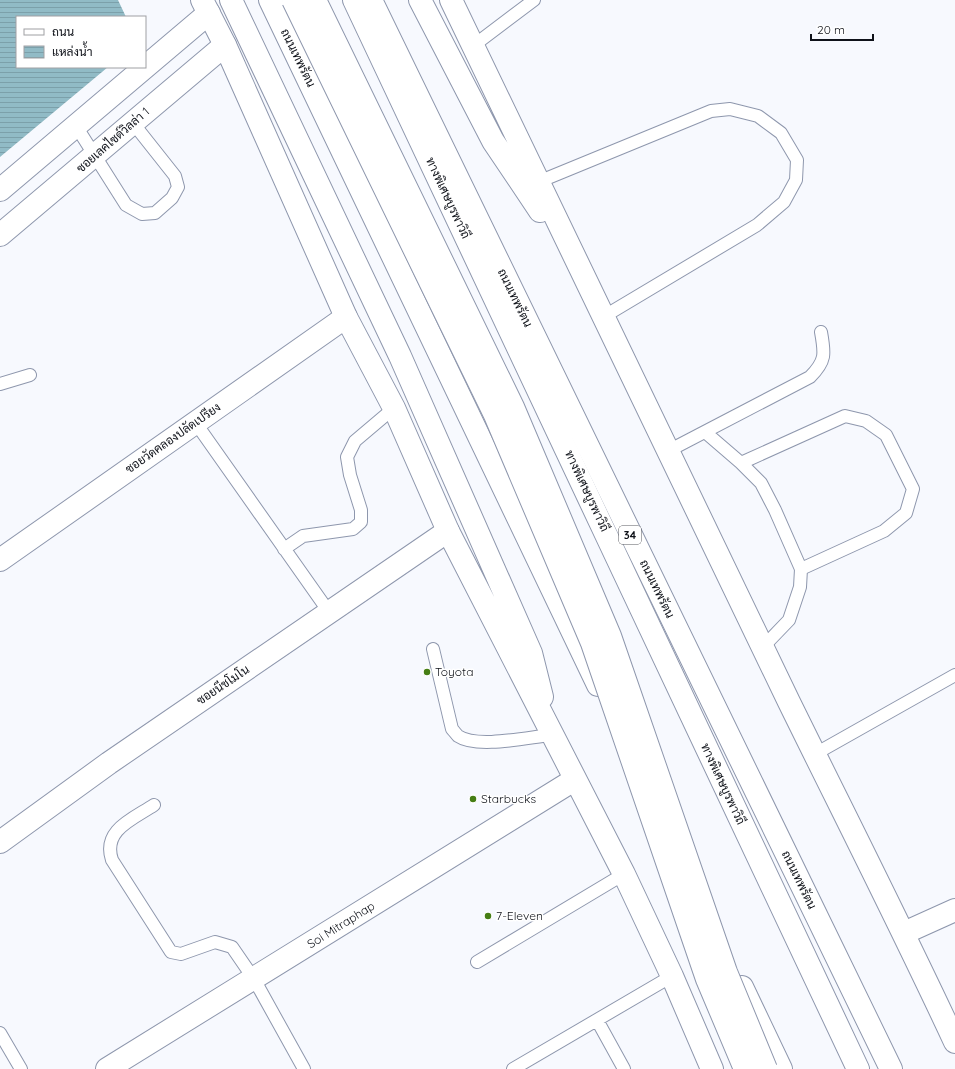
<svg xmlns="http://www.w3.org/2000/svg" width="955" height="1069" viewBox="0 0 955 1069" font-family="Quicksand,Sarabun,sans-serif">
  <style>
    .water { fill: url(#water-rules) }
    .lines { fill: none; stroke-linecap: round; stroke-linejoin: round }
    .service-casing { stroke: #8e97ad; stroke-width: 14 }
    .minor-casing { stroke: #8e97ad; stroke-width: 24 }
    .tertiary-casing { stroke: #8e97ad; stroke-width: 24 }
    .secondary-casing { stroke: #8e97ad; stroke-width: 24 }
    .trunk-casing { stroke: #8e97ad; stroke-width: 24 }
    .motorway-casing { stroke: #8e97ad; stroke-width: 24 }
    .service { stroke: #fff; stroke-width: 12 }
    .minor { stroke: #fff; stroke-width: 22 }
    .tertiary { stroke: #fff; stroke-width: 22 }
    .secondary { stroke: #fff; stroke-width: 22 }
    .trunk { stroke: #fff; stroke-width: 22 }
    .motorway { stroke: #fff; stroke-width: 22 }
    .motorway-bridge-casing { stroke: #8e97ad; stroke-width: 24; stroke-linecap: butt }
    .motorway-bridge { stroke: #fff; stroke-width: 22 }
    .poi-dot { fill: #467e14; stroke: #fff; stroke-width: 1.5 }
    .labels { text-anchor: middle; stroke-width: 3; stroke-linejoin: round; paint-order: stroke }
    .shield { fill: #fff; stroke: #57595e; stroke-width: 1 }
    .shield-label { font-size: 11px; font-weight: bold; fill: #0f1219 }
    .street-label { font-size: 12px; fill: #0f1219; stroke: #fff }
    .poi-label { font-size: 12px; fill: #0f1219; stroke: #fff; text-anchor: start }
  </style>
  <defs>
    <pattern id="water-rules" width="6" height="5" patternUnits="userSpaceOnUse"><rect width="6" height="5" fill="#91bbc6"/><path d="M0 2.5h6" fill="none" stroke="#7ca0aa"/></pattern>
  </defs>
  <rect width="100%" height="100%" fill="#f7f9fe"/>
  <path class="water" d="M0 0H118L126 17H17V67H108L0 157Z"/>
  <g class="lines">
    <defs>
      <path id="service" d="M473 46 534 0
        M76 126 126 205 142 214 155 213 172 198 178 187 175 176 133 123
        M538 182 711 111 730 109 758 116 781 133 797 160 796 180 784 202 757 225 603 317
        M0 384 30 375
        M195 422 329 612
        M705 432 741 463 761 483 775 510 801 569 800 587 789 620 763 647
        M668 451 810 377C826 361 825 354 821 332
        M741 463 845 416 866 421 886 435 913 489 906 513 884 531 801 569
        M284 549 303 536 353 529 361 522V510L350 475 347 457 355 441 394 408
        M433 649 452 729C454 731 456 734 458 736 477 749 529 737 551 735
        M815 754 955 675
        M154 805C133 819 102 830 112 860L171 952 181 954 215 942 232 947 254 979 304 1069
        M477 962 624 874
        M597 1020 624 1069
        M0 1033 21 1069
        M513 1069 672 976"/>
      <path id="minor" d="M0 190 209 13
        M0 235 225 45
        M0 842 109 763 448 531
        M904 933 955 910
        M107 1069 574 780"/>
      <path id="tertiary" d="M0 560 346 317"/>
      <path id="secondary" d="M202 0 225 45 346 317 394 408 448 531 624 874 672 976 712 1069
        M231 0 400 356 531 653 542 697
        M420 0 493 141 540 211
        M451 0C563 235 676 469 789 702 845 816 902 928 955 1042"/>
      <path id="trunk" d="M270 0 598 685
        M371 0 891 1069
        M742 987 781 1069"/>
      <path id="motorway" d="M354 0C523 356 689 713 858 1069"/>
    </defs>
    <use href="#service" class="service-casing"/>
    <use href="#minor" class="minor-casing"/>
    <use href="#tertiary" class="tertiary-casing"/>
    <use href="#secondary" class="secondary-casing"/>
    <use href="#trunk" class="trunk-casing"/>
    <use href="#motorway" class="motorway-casing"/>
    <use href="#service" class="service"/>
    <use href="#minor" class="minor"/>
    <use href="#tertiary" class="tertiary"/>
    <use href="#secondary" class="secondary"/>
    <use href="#trunk" class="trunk"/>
    <use href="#motorway" class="motorway"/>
    <defs>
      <path id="motorway-bridge" d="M293 0 495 415 592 643 707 979 745 1069
        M315 0 513 407 610 636 726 972 766 1069"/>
    </defs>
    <use href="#motorway-bridge" class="motorway-bridge-casing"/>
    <use href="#motorway-bridge" class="motorway-bridge"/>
  </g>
  <g class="poi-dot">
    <circle cx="427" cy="672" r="4"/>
    <circle cx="473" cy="799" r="4"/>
    <circle cx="488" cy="916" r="4"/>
  </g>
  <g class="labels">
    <rect class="shield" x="619" y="526" width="22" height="18" rx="3"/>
    <g class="shield-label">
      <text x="630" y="539">34</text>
    </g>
    <g class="street-label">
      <text transform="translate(298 58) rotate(64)" y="4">ถนนเทพรัตน</text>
      <text transform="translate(113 140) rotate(-41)" y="4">ซอยเลคไซด์วิลล่า 1</text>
      <text transform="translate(448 198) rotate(65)" y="4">ทางพิเศษบูรพาวิถี</text>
      <text transform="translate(515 298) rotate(64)" y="4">ถนนเทพรัตน</text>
      <text transform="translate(173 438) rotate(-35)" y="4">ซอยวัดคลองปลัดเปรียง</text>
      <text transform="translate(587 491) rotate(65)" y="4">ทางพิเศษบูรพาวิถี</text>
      <text transform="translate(657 589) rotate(64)" y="4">ถนนเทพรัตน</text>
      <text transform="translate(223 685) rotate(-34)" y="4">ซอยนีชโมโน</text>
      <text transform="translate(723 784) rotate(65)" y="4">ทางพิเศษบูรพาวิถี</text>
      <text transform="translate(799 880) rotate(64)" y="4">ถนนเทพรัตน</text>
      <text transform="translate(341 925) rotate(-32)" y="4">Soi Mitraphap</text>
    </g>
    <g class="poi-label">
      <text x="435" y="676">Toyota</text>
      <text x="481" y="803">Starbucks</text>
      <text x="496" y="920">7-Eleven</text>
    </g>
  </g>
  <rect x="16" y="16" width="130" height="52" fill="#ffffff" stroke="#9fa0a3"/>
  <rect x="24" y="29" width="20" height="6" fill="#ffffff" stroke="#9fa0a3"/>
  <text x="52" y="36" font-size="12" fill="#0f1219">ถนน</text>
  <rect x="24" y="46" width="20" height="12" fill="url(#water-rules)" stroke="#9fa0a3"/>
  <text x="52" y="56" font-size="12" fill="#0f1219">แหล่งน้ำ</text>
  <path d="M811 34v6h62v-6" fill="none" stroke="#0f1219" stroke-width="2"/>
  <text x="817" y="34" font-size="12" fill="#0f1219" stroke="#ffffff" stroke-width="3" paint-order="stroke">20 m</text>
</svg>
